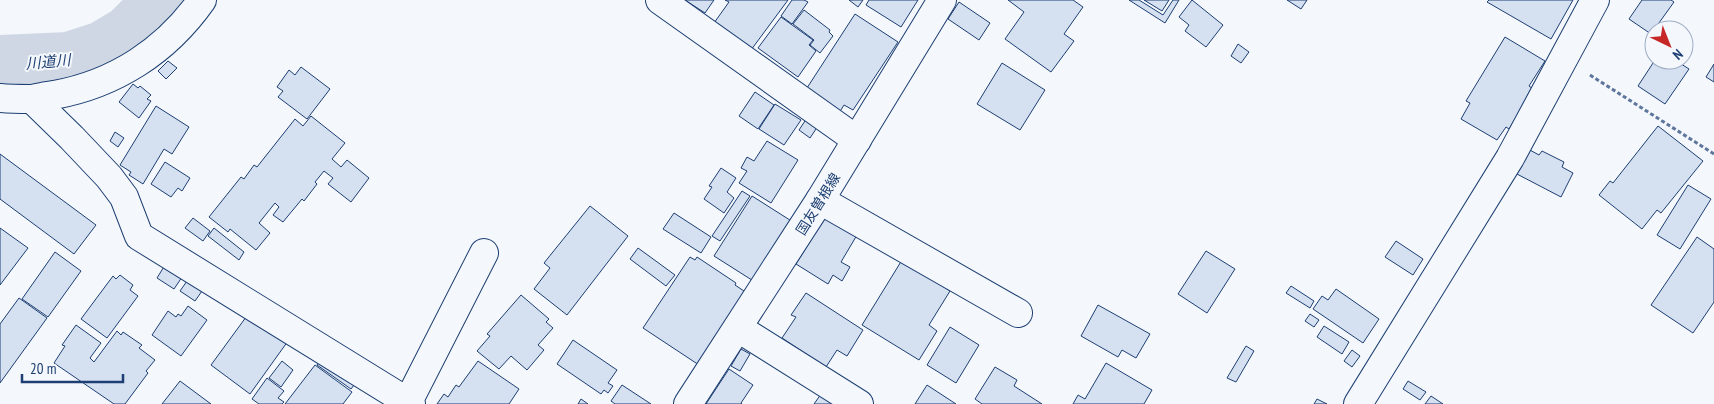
<svg xmlns="http://www.w3.org/2000/svg" width="1714" height="404" viewBox="0 0 1714 404" font-family="'PT Sans Narrow','Noto Sans JP',sans-serif">
  <style>
    .lines { fill: none; stroke-linecap: round; stroke-linejoin: round }
    .river { stroke: #cfd7e4; stroke-width: 60 }
    .building { fill: #d5e0f0; stroke: #1d3f73 }
    .street-casing { stroke: #1d3f73; stroke-width: 30 }
    .secondary-casing { stroke: #1d3f73; stroke-width: 30 }
    .path { stroke: #5e769c; stroke-width: 3; stroke-dasharray: 4 2.5; stroke-linecap: butt }
    .street { stroke: #f4f7fb; stroke-width: 28 }
    .secondary { stroke: #f4f7fb; stroke-width: 28 }
    .labels { text-anchor: middle; stroke-width: 4; stroke-linejoin: round; paint-order: stroke }
    .street-label { font-size: 14px; fill: #1d3f73; stroke: #f4f7fb }
    .water-label { font-size: 15px; font-style: italic; fill: #1d3f73; stroke: #f4f7fb }
  </style>
  <rect width="100%" height="100%" fill="#f4f7fb"/>
  <g class="lines">
    <path class="river" d="M0 65 69 62 103 51 130 35 165 0"/>
  </g>
  <path class="building" d="M685 0H714L705 13Z
    M725 0H788L751 50 714 23 729 2Z
    M792 0H804L808 2 792 24 781 16Z
    M849 0H863L858 7Z
    M869 0H918L901 27 866 5Z
    M1008 0H1073L1083 7 1064 34 1074 41 1051 72 1005 39 1024 12Z
    M1129 0H1139L1163 15 1173 0H1179L1165 23Z
    M1144 0H1169L1162 11Z
    M1192 0 1223 25 1206 47 1185 31 1189 25 1179 17Z
    M1287 0H1307L1301 9Z
    M1489 0H1573L1551 39 1487 2Z
    M1642 0H1671L1674 2 1651 34 1629 19Z
    M959 2 990 23 979 40 948 19Z
    M804 10 830 30 829 32 833 36 820 53 810 45 814 40 793 24Z
    M855 14 898 42 853 110 844 105 839 113 805 91Z
    M781 17 813 40 809 45 816 51 798 77 758 48Z
    M1505 37 1545 61 1529 86 1533 89 1509 129 1506 127 1497 140 1461 119 1470 103 1466 101Z
    M1238 44 1249 52 1241 63 1231 56Z
    M1655 60H1675L1689 69 1665 104 1638 86Z
    M168 61 177 68 166 79 158 71Z
    M1002 63 1045 90 1020 130 977 104Z
    M1714 64V82L1706 77Z
    M301 67 330 89 307 119 278 97 283 91 277 87 289 70 295 75Z
    M133 84 138 88 140 86 151 95 147 99 151 101 139 118 119 102Z
    M755 92 774 105 758 129 739 116Z
    M775 104 801 120 784 145 759 129Z
    M156 106 189 127 172 154 164 149 143 184 129 175 131 172 120 165Z
    M809 115 820 123 810 138 799 130Z
    M311 116 345 143 332 159 341 167 347 160 369 178 351 202 328 184 333 178 324 171 315 182 317 184 304 201 302 199 283 222 273 215 279 207 275 203 259 223 270 233 256 250 230 229 228 232 209 217 241 177 244 179 254 165 257 167 295 119 303 126Z
    M1658 126 1703 161 1661 213 1657 210 1642 229 1599 195 1610 181 1613 183Z
    M115 132 124 138 118 147 110 141Z
    M767 141 798 160 771 203 739 183 747 171 741 168 747 157 754 161Z
    M1528 149 1539 155 1542 151 1564 162 1562 167 1573 173 1561 197 1515 173Z
    M0 154 96 225 74 254 0 199Z
    M165 162 190 178 182 191 178 188 171 197 151 184Z
    M721 168 736 178 727 192 734 198 724 213 704 199 712 187 709 186Z
    M1688 185 1711 199 1680 249 1657 235Z
    M742 191 750 196 720 241 712 236Z
    M752 196 793 222 755 282 714 256Z
    M590 206 628 236 567 315 534 289 550 268 544 263Z
    M674 213 711 237 701 253 663 229Z
    M826 216 857 235 841 262 850 267 842 281 833 275 828 284 796 264Z
    M193 218 210 231 203 241 185 228Z
    M0 228 28 248 0 285Z
    M214 228 244 252 239 260 208 236Z
    M1697 237 1714 249V302L1693 333 1651 305Z
    M1396 241 1423 259 1413 275 1385 257Z
    M638 248 675 275 666 286 630 259Z
    M1206 251 1235 269 1207 313 1178 294Z
    M55 252 81 271 48 317 22 299Z
    M690 257 695 260 697 257 736 283 735 285 747 293 699 365 643 328Z
    M902 260 950 291 929 325 937 331 919 360 862 325Z
    M165 265 182 277 174 289 157 278Z
    M120 275 133 285 130 290 138 296 107 338 81 319 113 276 116 279Z
    M187 281 202 291 195 301 180 291Z
    M1291 286 1314 301 1310 308 1286 293Z
    M1336 289 1379 319 1363 343 1313 309 1322 296 1328 300Z
    M806 293 863 330 847 356 837 350 826 367 782 338 796 317 791 315Z
    M521 295 549 319 546 322 553 328 538 345 544 350 527 370 511 356 499 369 477 351 490 336 487 334Z
    M19 298 47 318 0 383V324Z
    M1098 305 1150 334 1136 358 1122 350 1118 357 1081 336Z
    M188 306 207 320 181 356 152 335 168 311 176 317 178 314 181 316Z
    M249 313 288 341 250 394 211 365Z
    M1310 314 1319 320 1314 327 1305 321Z
    M76 325 101 343 90 358 94 362 117 331 121 335 123 332 142 345 139 348 155 360 146 371 148 373 125 404H114L54 363 65 346 62 345Z
    M1324 326 1349 342 1342 354 1317 337Z
    M950 327 979 345 956 383 927 365Z
    M573 340 617 370 608 383 613 386 608 393 604 390 601 394 557 364Z
    M1246 346 1254 351 1236 382 1227 378Z
    M741 349 750 354 740 371 731 366Z
    M1352 350 1360 356 1352 367 1344 361Z
    M323 356 357 381 351 389 317 365Z
    M282 361 293 370 281 387 269 378Z
    M478 361 519 389 509 404H437L444 394 448 397 456 385 459 387Z
    M1106 363 1152 390 1144 404H1073L1078 395 1085 399Z
    M315 365 352 392 343 404H285Z
    M995 367 1017 380 1014 386 1042 404H982L975 399Z
    M729 369 753 385 741 403 742 404H706Z
    M267 378 284 391 278 398 284 402 282 404H259L252 399Z
    M180 381 211 404H162Z
    M1408 381 1426 392 1420 400 1403 389Z
    M622 385 651 404H615L611 401Z
    M927 385 956 404H915Z
    M821 394 836 404H814Z
    M1431 396 1443 404H1425Z
    M581 399 588 404H578Z
    M1317 399 1327 404H1314Z"/>
  <g class="lines">
    <defs>
      <path id="street" d="M660 0 857 140
        M0 98C10 99 21 99 31 99 38 98 46 96 54 95 115 84 166 51 202 0
        M32 99 72 138 109 177 124 197 139 236 411 404
        M820 200 1018 313
        M738 328 859 404
        M408 402 484 253
        M1358 404 1510 158 1595 0"/>
      <path id="secondary" d="M688 404 820 200 942 0"/>
    </defs>
    <use href="#street" class="street-casing"/>
    <use href="#secondary" class="secondary-casing"/>
    <path class="path" d="M1590 75 1714 154"/>
    <use href="#street" class="street"/>
    <use href="#secondary" class="secondary"/>
  </g>
  <g class="labels">
    <g class="street-label">
      <text transform="translate(818 204) rotate(-58)" y="5">国友曽根線</text>
    </g>
    <g class="water-label">
      <text transform="translate(48 62) rotate(-5)" y="5">川道川</text>
    </g>
  </g>
  <g transform="translate(1669 45) rotate(137)"><circle r="24" fill="#f4f7fb" stroke="#9eadc5"/>
  <path d="M0-4L9 19L0 12L-9 19Z" fill="#c62828"/>
  <text y="-8" font-size="14" font-weight="bold" text-anchor="middle" fill="#1d3f73">N</text>
  </g>
  <path d="M22 374v8h101v-8" fill="none" stroke="#1d3f73" stroke-width="2.5"/>
  <text x="30" y="374" font-size="15" fill="#1d3f73" stroke="#f4f7fb" stroke-width="4" paint-order="stroke">20 m</text>
</svg>
